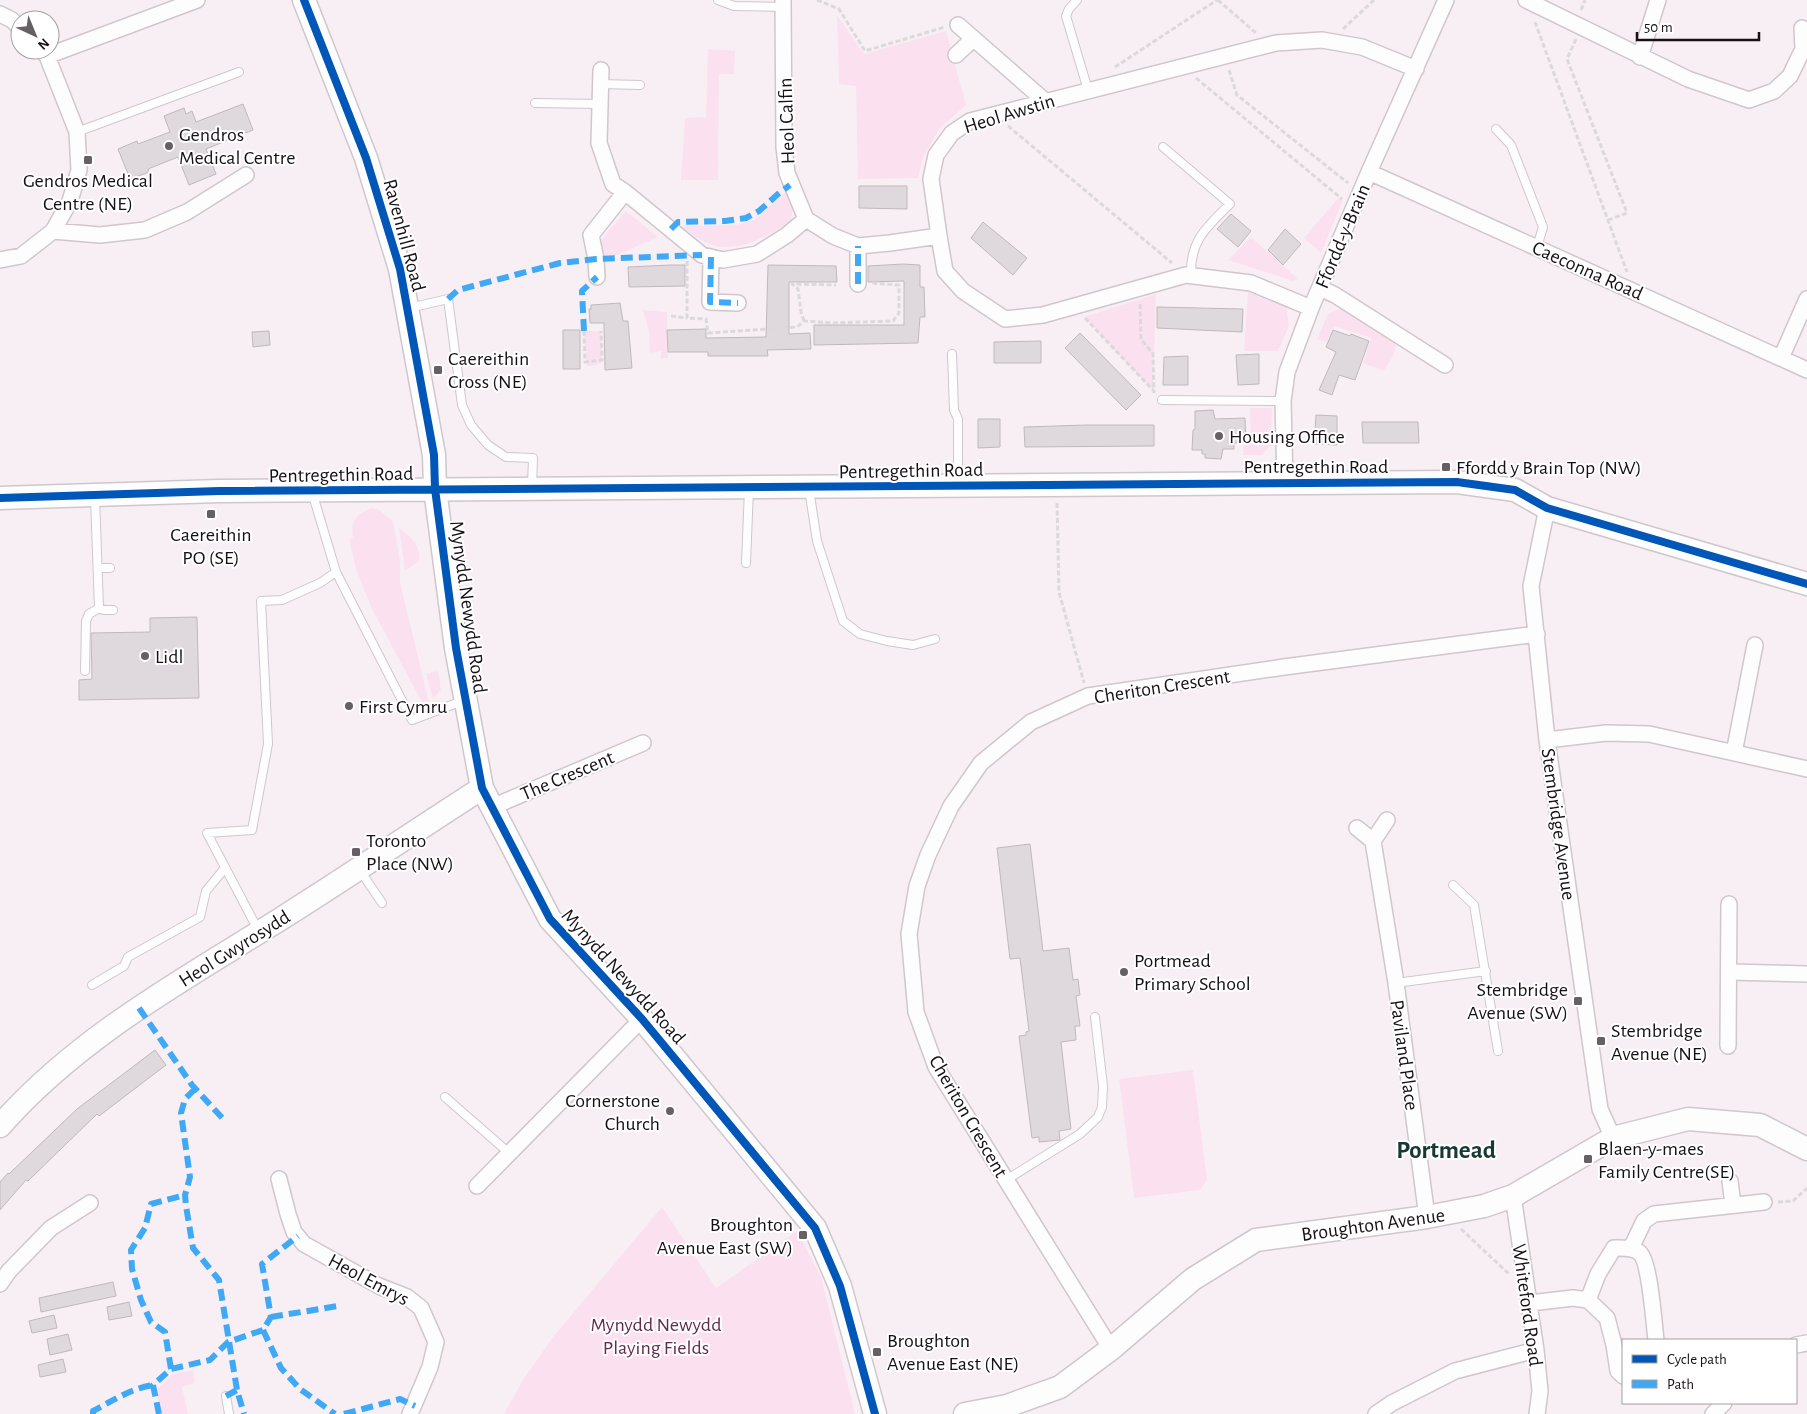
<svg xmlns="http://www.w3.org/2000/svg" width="1807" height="1414" viewBox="0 0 1807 1414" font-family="'Alegreya Sans',sans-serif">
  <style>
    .green { fill: #fbe1f0 }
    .building { fill: #dfd8dc; stroke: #bfb9bc }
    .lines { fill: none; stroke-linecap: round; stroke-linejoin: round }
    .lane-casing { stroke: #cfc7cc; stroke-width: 10 }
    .street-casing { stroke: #cfc7cc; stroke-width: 18 }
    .secondary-casing { stroke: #cfc7cc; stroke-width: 25 }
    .path { stroke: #dcd9da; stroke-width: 3; stroke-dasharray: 5 2.5; stroke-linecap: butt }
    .lane { stroke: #fefdfd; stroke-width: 8 }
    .street { stroke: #fefdfd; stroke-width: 15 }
    .secondary { stroke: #fefdfd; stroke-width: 22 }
    .quiet { stroke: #3fa9f5; stroke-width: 6; stroke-dasharray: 12 6; stroke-linecap: butt }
    .cycleway-casing { stroke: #fff; stroke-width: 11 }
    .cycleway { stroke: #0057b8; stroke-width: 8 }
    .poi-dot { fill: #665f63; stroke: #fff; stroke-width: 2 }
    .labels { text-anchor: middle; stroke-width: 4; stroke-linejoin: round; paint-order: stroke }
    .street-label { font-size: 20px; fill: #171115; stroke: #fff }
    .poi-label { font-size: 20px; fill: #171115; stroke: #fff; text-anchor: start }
    .park-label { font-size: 20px; fill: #632a50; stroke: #fff }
    .district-label { font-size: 25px; font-weight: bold; fill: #173935; stroke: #fff }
  </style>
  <rect width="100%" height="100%" fill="#f8eff4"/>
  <path class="green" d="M837 15 864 54 946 31 966 105 940 128 923 157 918 178 858 179 856 86 839 84Z
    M708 49 735 51 734 74H719L718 180H681L685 118 706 117Z
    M786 192 793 208 791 220C772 235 739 253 713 245 701 242 690 232 680 226L736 225 754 220Z
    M1339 197 1343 200 1321 253 1304 238Z
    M626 211 658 237 608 259 603 252 601 242 605 235Z
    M1251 237 1298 279 1293 281 1228 260Z
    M1248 292 1286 305 1289 326 1278 351H1244Z
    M1156 294 1153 390 1084 317Z
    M1345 306 1395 339C1399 350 1389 362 1384 371L1363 363 1371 338 1334 326 1327 342 1317 339 1328 314Z
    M643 310 667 312 668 358 661 359V351L650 353 649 331Z
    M584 331H601L602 363 587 367Z
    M1250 408H1272L1271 445 1262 455H1243L1244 444 1251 443Z
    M371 508 378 509 393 521 400 560V582L429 703 424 706 371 607 356 569 349 539 353 538C350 522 356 514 371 508Z
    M399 528C410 536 422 546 419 561L405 571Z
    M438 671 441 690 433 699 426 674Z
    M1193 1070 1207 1180 1200 1190 1134 1198 1119 1079Z
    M662 1207 716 1288 797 1231 821 1277 855 1414H504L523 1380 553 1337Z
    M193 1370 195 1383 182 1387 188 1414H161L156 1390 173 1374Z"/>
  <path class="building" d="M243 104 253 130 206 149 216 174 189 185 178 157 148 169 149 172 130 179 118 149 137 141 138 144 170 132 164 116 184 108 186 114 192 111 196 122Z
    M859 186H907V209L859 208Z
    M1231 214 1251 231 1238 247 1217 229Z
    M983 222 1027 258 1013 275 971 238Z
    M1285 229 1301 244 1283 265 1268 250Z
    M903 264 920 265V287H924L925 317H920L918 343 814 345V325H904V281L868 282V266Z
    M671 265H685V286L629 287 628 267Z
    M768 265 836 266 837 282H789V334L810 333 811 349 767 350 768 356H708V352H668L667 330 706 329V338L766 337Z
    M620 303 623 321H628L632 368 605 370 604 323H590L589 309H591V305Z
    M1157 307 1243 309 1242 332 1157 328Z
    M563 330H580V369H563Z
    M1333 330 1350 336 1351 334 1369 341 1355 380 1339 375 1332 395 1319 390 1336 352 1326 347Z
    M269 331 270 345 253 347 252 332Z
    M1080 333 1141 395 1126 410 1065 348Z
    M1041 341V363H994V342Z
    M1259 354V384L1238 385 1236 355Z
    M1188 356V385H1163L1164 357Z
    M1213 410 1215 419 1245 418 1246 442 1234 443V449H1223L1221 459 1205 458V454H1202V450H1192L1193 430 1195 429V411Z
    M1316 415 1337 416V445L1314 444Z
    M978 419H1000V447L978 448Z
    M1362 422H1418L1419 443H1363Z
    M1087 425H1154V446L1025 447 1024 427Z
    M197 617 199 698 79 700V680L92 679 91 633 150 632V618Z
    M1030 844 1043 951 1069 948 1073 980 1078 979 1080 995 1076 996 1080 1026H1075L1076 1040 1061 1042 1071 1129 1059 1131 1060 1140 1039 1142V1137L1032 1138 1019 1036 1026 1035V1032L1029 1031 1020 958 1010 959 997 848Z
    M155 1050 166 1065 99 1116 97 1114 28 1181 26 1180 0 1210V1182L8 1173 9 1174 77 1109Z
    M113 1282 116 1296 41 1312 39 1298Z
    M129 1302 132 1316 109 1320 107 1307Z
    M54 1315 57 1328 32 1333 29 1321Z
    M68 1334 72 1350 50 1355 47 1339Z
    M63 1359 66 1372 40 1377 38 1365Z"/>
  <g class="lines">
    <defs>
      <path id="lane" d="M718 0 734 6 784 7
        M1077 0 1069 9 1066 16 1088 90
        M600 84 640 85
        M535 103 600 104
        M1496 129 1511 145 1543 227 1537 247
        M77 132 239 72
        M1163 147 1230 204C1207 227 1190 240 1191 275
        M409 308 448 299 462 405 471 425 488 445 506 457 533 458 532 486
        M952 354 954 410 958 419V483
        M1162 400 1283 401
        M809 489 817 541 843 621 860 634 887 641 913 645 935 639
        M312 492 336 572 412 720 465 700
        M95 497 99 608
        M746 563 749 489
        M98 568H110
        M99 608 104 610H113
        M85 671 86 621 89 614 99 608
        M359 869 382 903
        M1453 885 1474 905 1498 1051
        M258 930 207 833 252 830 268 744 261 601 282 600 320 583 336 572
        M1396 983 1486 971
        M92 985 124 966 128 957 200 917 206 891 225 868
        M445 1097 509 1153
        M1006 1180 1080 1134 1098 1117 1102 1107 1103 1086 1095 1017
        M226 1396 229 1414"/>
      <path id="street" d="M783 0 784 147 787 173 806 219 833 236 858 246 890 243 939 236
        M1526 0 1688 79 1749 100 1774 91 1790 76 1803 49 1802 28
        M0 14 12 20 20 28
        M958 25 1045 101
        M956 55 973 39
        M47 56 197 0
        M1640 57 1658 0
        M601 70 599 143 613 184 625 192 702 255 723 260 757 254 787 235 806 219
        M1369 172 1807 370
        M53 231 100 235 145 230 187 212 246 175
        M711 257 710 302 738 303
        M0 260 21 256 53 231 70 201 79 170 77 132 47 56 41 50
        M597 277 596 259 591 235 625 192
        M858 284V246
        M1320 288 1335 295 1445 365
        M1311 308 1251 283 1186 275 1043 315 1005 319 963 291 945 271 939 236 931 179 936 155 952 133 970 121 1276 43 1322 40 1362 47 1416 69
        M1781 358 1807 299
        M1285 483 1283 401 1287 372 1311 308 1369 172 1446 0
        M1547 508 1531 586 1547 740 1600 1109 1613 1138
        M1547 740 1606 733 1649 734 1807 769
        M1734 753 1755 645
        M492 807 643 743
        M1357 828 1373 841 1396 983 1427 1217
        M1373 841 1387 820
        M1729 972 1807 974
        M1728 1046 1729 904
        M279 1179 288 1214 294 1232 304 1244 379 1286 407 1297 421 1308 436 1342 430 1367 410 1414
        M1730 1181 1733 1205
        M477 1186 642 1019
        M1513 1196 1536 1350 1540 1391 1537 1414
        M1631 1248 1644 1221 1654 1214 1764 1202
        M0 1284 9 1271 51 1228 90 1203
        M1588 1300 1598 1274 1614 1248C1623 1248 1633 1247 1640 1253 1650 1263 1654 1324 1656 1340
        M1530 1303 1573 1298 1588 1300 1607 1318 1614 1345 1618 1371 1623 1376
        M1796 1345 1807 1343
        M1111 1349 936 1067 916 1012 909 934 917 886 928 855 951 806 981 763 1031 722 1088 696 1284 667 1537 634
        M1376 1414 1392 1403 1455 1371 1536 1350
        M1713 1414 1724 1403"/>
      <path id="secondary" d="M304 0 366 158 400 269 434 455 435 489 456 648 482 788 550 919 642 1019 815 1228 840 1286 875 1414
        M0 498 219 491 1457 482 1515 490 1547 508 1807 584
        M0 1126C77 1038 181 981 279 920 347 877 414 832 482 788
        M965 1414 1007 1406 1060 1387 1111 1349 1193 1279 1256 1240 1427 1217 1484 1206 1513 1196 1613 1138 1688 1119 1760 1125 1807 1149"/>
    </defs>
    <use href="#lane" class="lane-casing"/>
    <use href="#street" class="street-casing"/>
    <use href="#secondary" class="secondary-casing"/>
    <path class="path" d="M817 0 839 9 865 51 945 27
      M1218 0 1256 33
      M1581 10 1585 0
      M1535 22 1627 272
      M1343 29 1374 0
      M1576 39 1567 59 1627 213 1608 220
      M1115 67 1217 0
      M1229 70 1237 95 1348 183
      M1196 78 1342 199
      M1008 126 1172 263
      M687 261V318L706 319 708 333 797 327 804 321 834 323 893 321 899 313V285L872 283
      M1140 304 1141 339 1153 354 1154 393
      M671 316 687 318
      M1085 318 1153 390
      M804 321 801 312 798 289 792 284 836 285
      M584 331 585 362 602 360 601 331
      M1057 503 1059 592 1084 683
      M1778 1202 1793 1201 1807 1188
      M1461 1229 1509 1274"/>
    <use href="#lane" class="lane"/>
    <use href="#street" class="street"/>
    <use href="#secondary" class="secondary"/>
    <path class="quiet" d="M671 229 678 222 725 221 746 218 759 211 778 194 790 185
      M711 257 710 302 738 303
      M858 284V246
      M448 299 458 290 560 263 596 259 702 255
      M584 331 582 291 597 277
      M139 1008 192 1085 225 1121
      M195 1089 185 1099 181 1113 190 1177 185 1195 186 1206 193 1248 219 1280 237 1390
      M271 1317 338 1306
      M263 1330 281 1368 300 1389 335 1414
      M171 1369 165 1332 151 1322 141 1300 132 1269 131 1250 145 1228 151 1204 185 1195
      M226 1396 237 1390 244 1414
      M93 1414V1411C112 1401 132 1388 153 1385
      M159 1414 153 1385 171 1369 210 1360 228 1342 263 1330 271 1317 262 1264 298 1236
      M344 1414 400 1399 415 1406"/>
    <defs>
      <path id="cycleway" d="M304 0 366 158 400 269 434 455 435 489 456 648 482 788 550 919 642 1019 815 1228 840 1286 875 1414
        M0 498 219 491 1457 482 1515 490 1547 508 1807 584"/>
    </defs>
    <use href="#cycleway" class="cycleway-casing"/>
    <use href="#cycleway" class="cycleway"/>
  </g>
  <g class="poi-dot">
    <circle cx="169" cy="146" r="5"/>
    <rect x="83" y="155" width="10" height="10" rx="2.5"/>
    <rect x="433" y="365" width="10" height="10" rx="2.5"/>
    <circle cx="1219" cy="436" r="5"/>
    <rect x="1441" y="462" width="10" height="10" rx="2.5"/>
    <rect x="206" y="509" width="10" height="10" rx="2.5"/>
    <circle cx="145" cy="656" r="5"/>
    <circle cx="349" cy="706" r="5"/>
    <rect x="351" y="847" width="10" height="10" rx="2.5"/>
    <circle cx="1124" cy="972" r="5"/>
    <rect x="1573" y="996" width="10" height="10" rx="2.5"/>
    <rect x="1596" y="1036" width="10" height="10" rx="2.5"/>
    <circle cx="670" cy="1111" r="5"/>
    <rect x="1583" y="1154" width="10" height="10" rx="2.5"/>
    <rect x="798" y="1230" width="10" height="10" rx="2.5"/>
    <rect x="872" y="1347" width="10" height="10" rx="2.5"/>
  </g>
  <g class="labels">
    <g class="street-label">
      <text transform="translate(1009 113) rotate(-17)" y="7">Heol Awstin</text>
      <text transform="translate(786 121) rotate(-92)" y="7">Heol Calfin</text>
      <text transform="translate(405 235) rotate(75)" y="7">Ravenhill Road</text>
      <text transform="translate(1342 236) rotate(-67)" y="7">Ffordd-y-Brain</text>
      <text transform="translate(1588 270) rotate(24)" y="7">Caeconna Road</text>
      <text x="1316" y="473">Pentregethin Road</text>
      <text transform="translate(911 470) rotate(-1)" y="7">Pentregethin Road</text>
      <text transform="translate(341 474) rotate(-1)" y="7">Pentregethin Road</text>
      <text transform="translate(469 607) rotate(82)" y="7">Mynydd Newydd Road</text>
      <text transform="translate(1162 686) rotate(-9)" y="7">Cheriton Crescent</text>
      <text transform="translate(567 775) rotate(-23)" y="7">The Crescent</text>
      <text transform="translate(1559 824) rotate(82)" y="7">Stembridge Avenue</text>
      <text transform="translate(234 948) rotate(-32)" y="7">Heol Gwyrosydd</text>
      <text transform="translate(624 976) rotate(48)" y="7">Mynydd Newydd Road</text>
      <text transform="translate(1405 1055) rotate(82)" y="7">Paviland Place</text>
      <text transform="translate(969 1116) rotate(60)" y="7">Cheriton Crescent</text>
      <text transform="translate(1373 1224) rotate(-8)" y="7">Broughton Avenue</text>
      <text transform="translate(369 1279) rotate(28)" y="7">Heol Emrys</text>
      <text transform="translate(1528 1305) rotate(82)" y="7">Whiteford Road</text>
    </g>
    <g class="poi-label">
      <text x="179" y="141">Gendros<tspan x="179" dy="23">Medical Centre</tspan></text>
      <text x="88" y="187" text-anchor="middle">Gendros Medical<tspan x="88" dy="23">Centre (NE)</tspan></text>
      <text x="448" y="365">Caereithin<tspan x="448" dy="23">Cross (NE)</tspan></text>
      <text x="1229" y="443">Housing Office</text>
      <text x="1456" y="474">Ffordd y Brain Top (NW)</text>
      <text x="211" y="541" text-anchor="middle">Caereithin<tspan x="211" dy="23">PO (SE)</tspan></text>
      <text x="155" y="663">Lidl</text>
      <text x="359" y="713">First Cymru</text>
      <text x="366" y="847">Toronto<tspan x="366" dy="23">Place (NW)</tspan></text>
      <text x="1134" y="967">Portmead<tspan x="1134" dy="23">Primary School</tspan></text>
      <text x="1568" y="996" text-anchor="end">Stembridge<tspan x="1568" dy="23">Avenue (SW)</tspan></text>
      <text x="1611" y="1037">Stembridge<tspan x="1611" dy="23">Avenue (NE)</tspan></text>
      <text x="660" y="1107" text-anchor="end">Cornerstone<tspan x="660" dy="23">Church</tspan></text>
      <text x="1598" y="1155">Blaen-y-maes<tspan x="1598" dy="23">Family Centre(SE)</tspan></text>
      <text x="793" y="1231" text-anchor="end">Broughton<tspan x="793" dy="23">Avenue East (SW)</tspan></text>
      <text x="887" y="1347">Broughton<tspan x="887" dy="23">Avenue East (NE)</tspan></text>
    </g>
    <g class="park-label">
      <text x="656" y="1331">Mynydd Newydd<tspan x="656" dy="23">Playing Fields</tspan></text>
    </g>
    <g class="district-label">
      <text x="1446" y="1158">Portmead</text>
    </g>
  </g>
  <rect x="1622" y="1339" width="175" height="65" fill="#ffffff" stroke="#a2a0a1"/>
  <rect x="1632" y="1355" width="25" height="8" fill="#0057b8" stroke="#a2a0a1"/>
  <text x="1667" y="1364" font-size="15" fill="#171115">Cycle path</text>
  <rect x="1632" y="1380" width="25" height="8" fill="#3fa9f5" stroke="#a2a0a1"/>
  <text x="1667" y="1389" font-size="15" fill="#171115">Path</text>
  <g transform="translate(35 35) rotate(136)"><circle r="24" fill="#ffffff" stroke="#a2a0a1"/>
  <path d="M0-4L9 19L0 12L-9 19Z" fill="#665f63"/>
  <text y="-8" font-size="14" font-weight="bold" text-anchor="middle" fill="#171115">N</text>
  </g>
  <path d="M1637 32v8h122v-8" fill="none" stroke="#171115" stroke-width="2.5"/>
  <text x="1644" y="32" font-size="15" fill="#171115" stroke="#ffffff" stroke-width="4" paint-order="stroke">50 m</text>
</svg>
